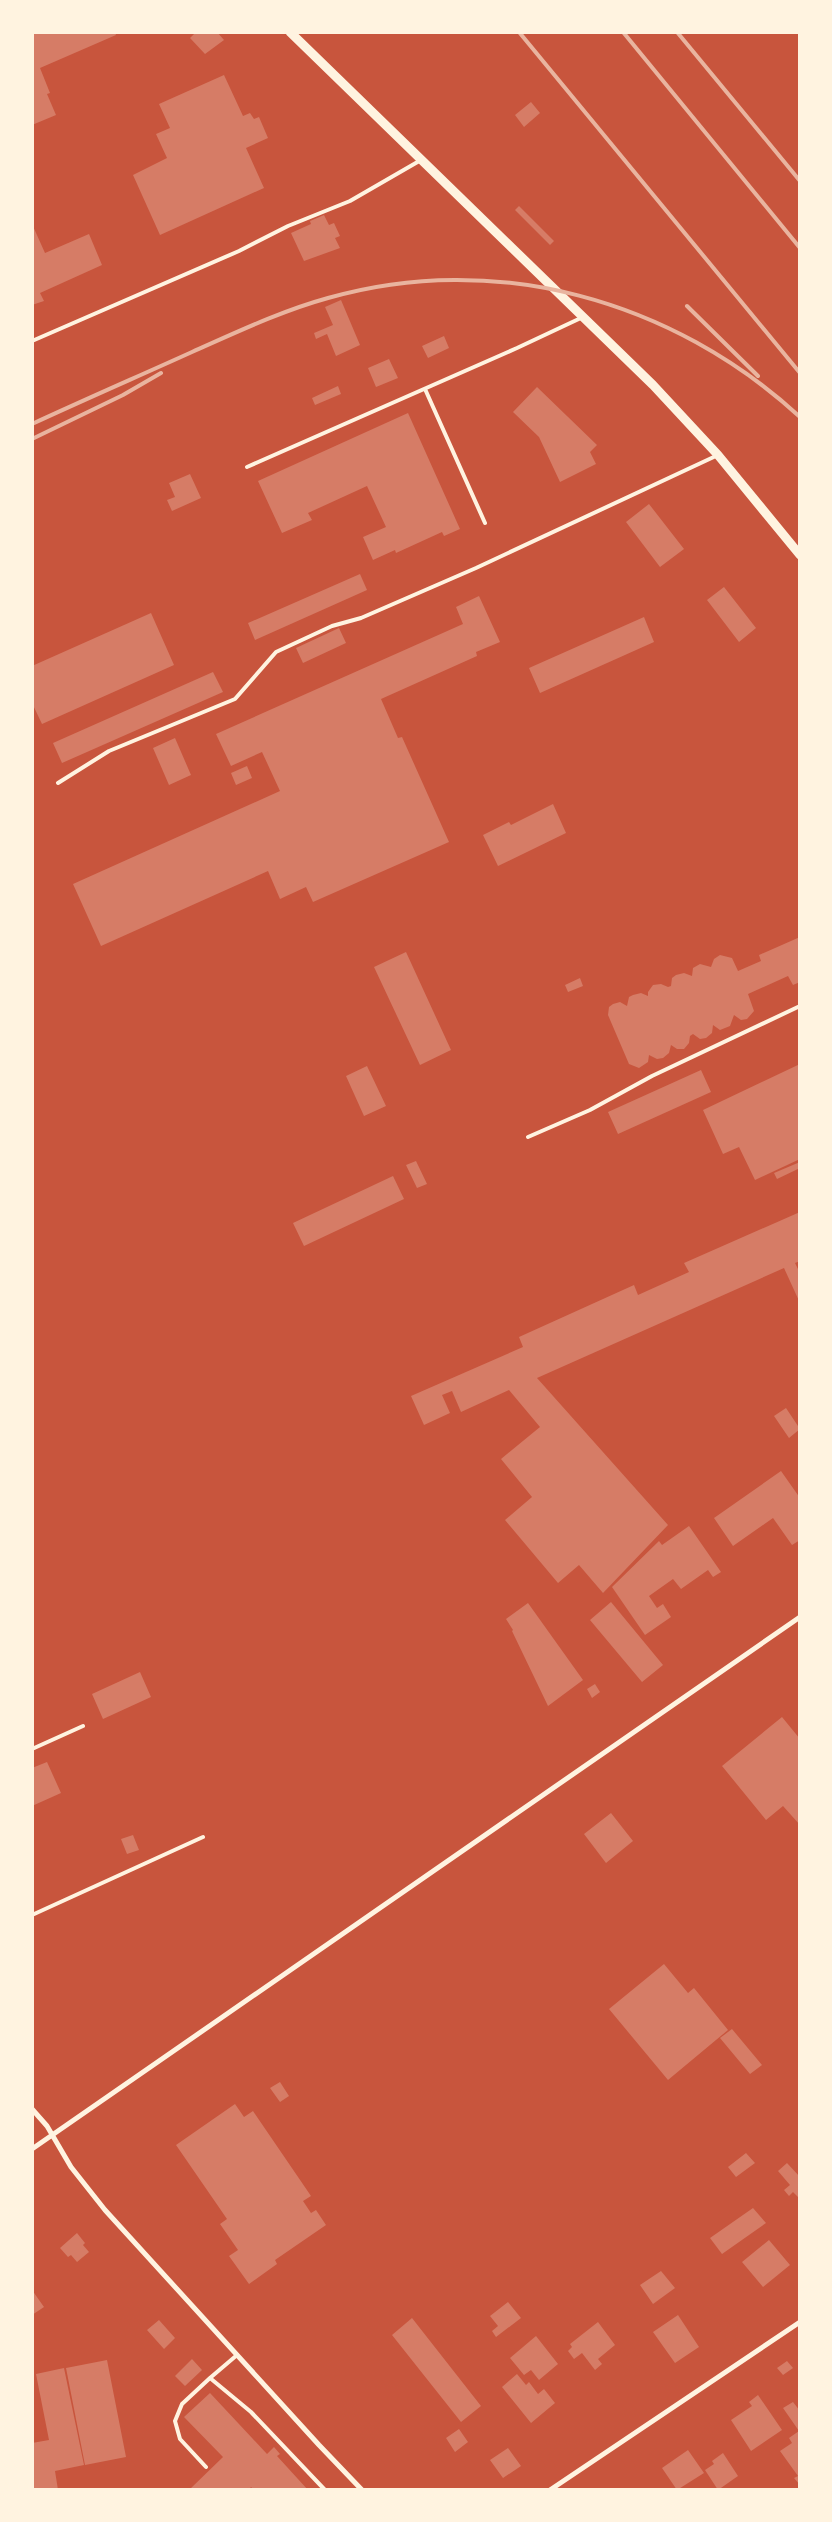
<svg xmlns="http://www.w3.org/2000/svg" width="832" height="2522" viewBox="0 0 832 2522" font-family="'IBM Plex Sans',sans-serif">
  <style>
    .building { fill: #d67c66 }
    .lines { fill: none; stroke-linecap: round; stroke-linejoin: round }
    .service { stroke: #fff3e0; stroke-width: 4 }
    .minor { stroke: #fff3e0; stroke-width: 5 }
    .tertiary { stroke: #fff3e0; stroke-width: 9 }
    .rail { stroke: #e9b49f; stroke-width: 4 }
  </style>
  <rect width="100%" height="100%" fill="#c8553d"/>
  <path class="building" d="M32 32H115L116 35 40 68 50 93 47 94 56 115 32 125Z
    M196 32H217L224 40 205 54 190 38Z
    M224 75 243 116 250 113 254 119 259 117 268 138 246 148 264 188 160 235 133 175 167 158 156 134 170 128 159 104Z
    M531 102 540 113 524 127 515 115Z
    M519 206 554 241 550 245 515 210Z
    M324 215 329 225 334 223 340 236 335 238 340 248 304 261 291 233 311 224 310 221Z
    M32 224 45 253 89 234 102 265 40 293 44 301 32 305Z
    M341 300 360 345 336 356 327 334 316 339 314 333 333 325 325 307Z
    M444 336 449 348 428 358 422 346Z
    M389 359 398 378 376 387 368 368Z
    M338 386 341 394 315 405 312 398Z
    M537 387 597 445 590 452 596 464 560 482 539 437 513 412Z
    M408 413 460 529 444 536 442 532 396 553 395 550 373 560 363 537 386 527 367 486 308 513 312 520 282 533 258 481Z
    M190 474 201 498 172 511 167 500 175 497 169 483Z
    M649 504 684 549 660 567 626 522Z
    M360 574 367 590 255 640 248 623Z
    M724 587 756 628 739 642 707 600Z
    M479 596 500 642 476 652 477 656 381 699 398 738 402 737 449 842 313 902 306 887 280 899 268 871 101 946 73 884 280 791 262 752 231 766 216 734 463 624 456 607Z
    M151 613 174 665 42 724 32 703V666Z
    M644 617 654 642 540 693 529 668Z
    M339 628 346 643 303 663 296 648Z
    M213 672 223 692 62 763 53 743Z
    M175 738 191 775 169 785 153 748Z
    M247 766 252 778 236 785 231 773Z
    M553 804 566 833 498 866 483 835 509 822 511 825Z
    M800 937V982L793 985 788 976 748 994 754 1011 747 1019 741 1020 734 1015 730 1026 720 1030 713 1025 712 1033 706 1038 700 1039 693 1034 690 1036 689 1043 684 1049H677L671 1045 669 1053 663 1058 657 1059 649 1055 648 1062 639 1068 629 1064 608 1015 609 1007 613 1004 620 1002 627 1006 629 997 633 995 641 993 648 996V992L653 985 661 984 668 987 671 986 672 978 676 975 684 973 692 976 693 968 700 964 711 967 714 959 720 955 732 958 738 971 761 961 759 955Z
    M406 952 451 1050 420 1065 374 967Z
    M580 978 583 986 568 992 565 985Z
    M800 1064V1159L755 1180 739 1147 723 1154 703 1110Z
    M367 1066 386 1106 364 1116 346 1076Z
    M701 1070 711 1092 618 1134 608 1112Z
    M416 1161 427 1184 417 1188 406 1165Z
    M800 1162V1168L777 1179 774 1173Z
    M393 1176 404 1199 304 1246 293 1223Z
    M800 1212V1261L795 1263 800 1273V1303L784 1268 537 1378 668 1525 603 1593 579 1565 558 1583 505 1520 532 1497 501 1459 540 1427 509 1390 461 1412 452 1391 442 1395 450 1413 424 1425 411 1396 523 1347 519 1337 634 1285 638 1295 689 1272 684 1263Z
    M786 1408 800 1429 789 1438 774 1416Z
    M781 1471 800 1498V1540L792 1545 773 1518 733 1546 714 1518Z
    M689 1526 721 1572 713 1577 708 1570 681 1589 673 1579 649 1596 657 1608 663 1604 671 1617 645 1635 612 1587 659 1541 662 1545Z
    M611 1602 663 1665 642 1682 590 1620Z
    M528 1603 583 1680 548 1706 512 1631 513 1630 506 1619Z
    M140 1672 151 1697 103 1719 92 1694Z
    M595 1684 600 1692 592 1698 587 1689Z
    M782 1717 800 1739V1825L783 1806 766 1820 722 1766Z
    M47 1762 61 1793 32 1806V1768Z
    M611 1813 633 1841 606 1863 584 1834Z
    M133 1835 139 1850 127 1854 121 1839Z
    M664 1964 688 1993 694 1988 728 2030 668 2080 609 2009Z
    M732 2029 762 2065 750 2074 720 2038Z
    M280 2082 289 2096 280 2102 270 2088Z
    M235 2104 244 2117 253 2111 311 2196 303 2201 311 2213 316 2210 326 2225 275 2260 277 2264 249 2284 229 2256 238 2250 220 2224 227 2219 176 2145Z
    M746 2153 755 2163 736 2177 728 2167Z
    M787 2163 800 2177V2199L793 2192 789 2196 784 2190 790 2185 778 2171Z
    M753 2208 766 2223 722 2254 710 2238Z
    M77 2233 85 2243 83 2245 89 2252 77 2262 71 2255 68 2257 60 2248Z
    M769 2240 790 2265 763 2287 742 2262Z
    M661 2271 675 2288 653 2304 640 2285Z
    M32 2290 44 2307 32 2315Z
    M508 2302 521 2318 496 2337 492 2331 498 2326 490 2316Z
    M678 2315 699 2347 675 2363 653 2332Z
    M412 2318 481 2406 461 2422 392 2335Z
    M159 2320 175 2338 164 2349 147 2330Z
    M598 2322 615 2345 598 2359 602 2364 595 2370 582 2353 574 2359 568 2351 572 2347 570 2344Z
    M536 2336 558 2364 539 2380 531 2370 524 2375 510 2358Z
    M192 2359 202 2370 185 2386 175 2376Z
    M107 2360 126 2457 85 2465 66 2368Z
    M787 2361 793 2368 783 2375 777 2368Z
    M64 2368 84 2465 55 2471 58 2490H32V2443L49 2440 36 2374Z
    M517 2374 526 2385 529 2382 538 2394 544 2389 555 2403 531 2423 502 2387Z
    M210 2393 267 2454 274 2447 280 2454 277 2456 308 2490H254L251 2487 249 2490H189L223 2457 184 2417Z
    M758 2395 782 2430 751 2451 731 2420 752 2406 749 2402Z
    M793 2402 800 2411V2485L794 2478 798 2476 780 2451 792 2443 789 2438 799 2431 783 2408Z
    M459 2429 468 2442 455 2452 446 2438Z
    M508 2448 521 2466 503 2478 490 2460Z
    M688 2450 704 2473 677 2490 662 2468Z
    M723 2453 738 2476 718 2490 705 2470 714 2464 712 2461Z"/>
  <g class="lines">
    <path class="service" d="M32 341 239 251 288 226 350 201 421 160
      M425 389 485 523
      M247 467 517 348 583 317
      M58 783 109 751 235 699 276 652 332 626 361 618 476 568 718 455
      M528 1137 590 1110 652 1076 800 1006
      M32 1749 83 1726
      M32 1915 203 1837
      M210 2378 237 2355
      M206 2467 180 2439 175 2421 182 2404 210 2378 251 2412 325 2490"/>
    <path class="minor" d="M32 2109 47 2126 71 2167 105 2210 319 2445 362 2490
      M32 2149 800 1617
      M550 2490 800 2322"/>
    <path class="tertiary" d="M290 32 653 385 718 455 800 555"/>
    <path class="rail" d="M519 32 800 373
      M623 32 800 248
      M677 32 800 181
      M687 306 758 376
      M32 424C86 399 139 376 192 352 237 332 281 311 328 298 495 250 673 300 800 417
      M32 439 123 395 161 373"/>
  </g>
  <rect width="832" height="2522" fill="none" stroke="#fff3e0" stroke-width="68"/>
</svg>
